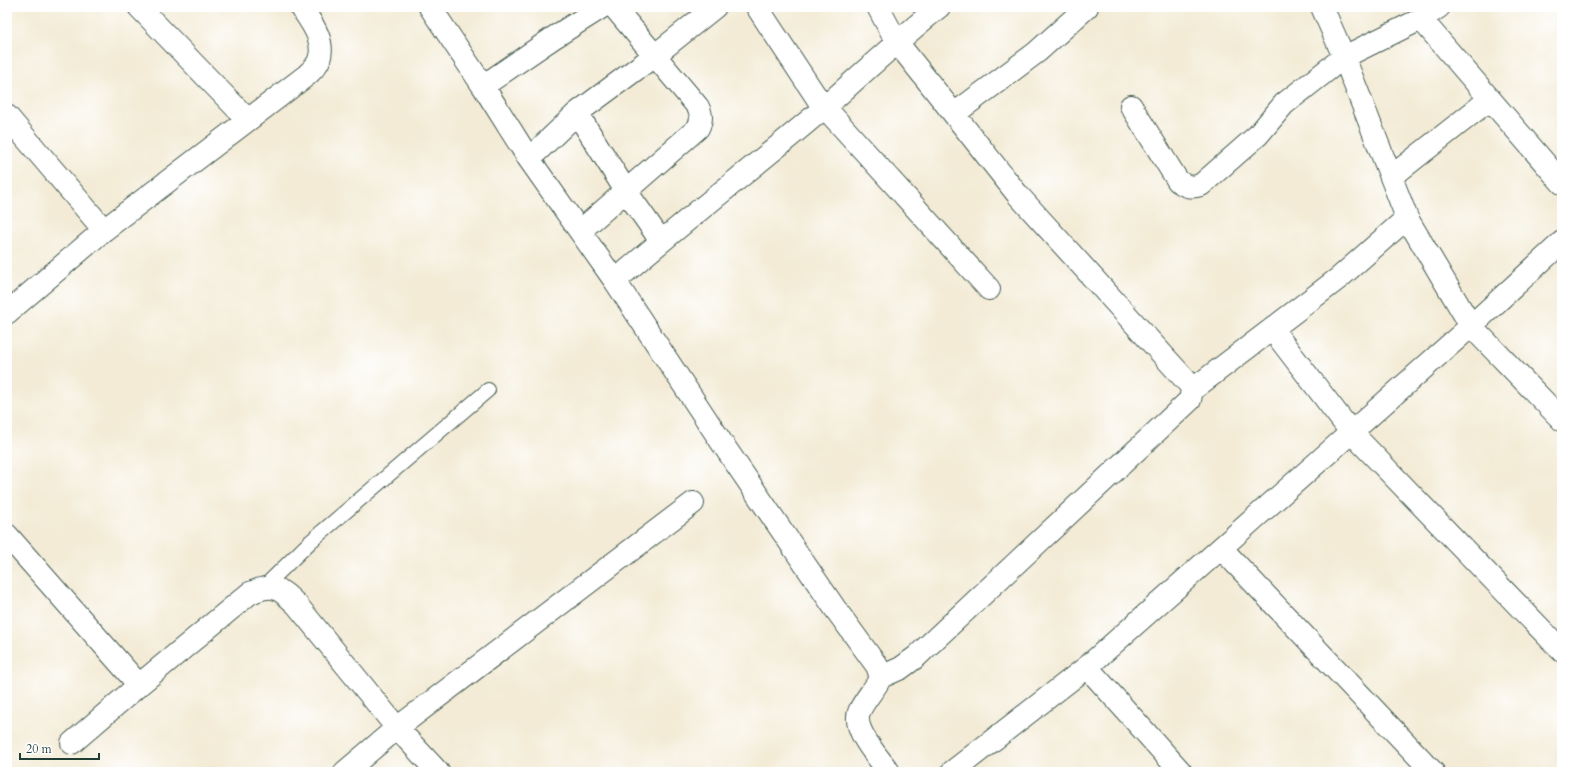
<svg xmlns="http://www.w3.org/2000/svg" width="1569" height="779" viewBox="0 0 1569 779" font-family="Cardo,serif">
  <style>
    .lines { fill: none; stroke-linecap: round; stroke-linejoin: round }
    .service-casing { stroke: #3f574c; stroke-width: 16 }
    .minor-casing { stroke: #3f574c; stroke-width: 24 }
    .service { stroke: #fff; stroke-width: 14 }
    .minor { stroke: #fff; stroke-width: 22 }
  </style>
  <rect width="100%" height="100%" fill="#fff"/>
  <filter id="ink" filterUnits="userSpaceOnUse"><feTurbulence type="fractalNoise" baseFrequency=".025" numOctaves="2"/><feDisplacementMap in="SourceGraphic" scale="8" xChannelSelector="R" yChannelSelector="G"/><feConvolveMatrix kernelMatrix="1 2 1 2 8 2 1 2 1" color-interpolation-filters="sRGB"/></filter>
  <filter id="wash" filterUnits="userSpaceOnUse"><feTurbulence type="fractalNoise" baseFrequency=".012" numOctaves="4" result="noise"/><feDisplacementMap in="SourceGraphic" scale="16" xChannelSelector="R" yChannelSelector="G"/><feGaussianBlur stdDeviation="0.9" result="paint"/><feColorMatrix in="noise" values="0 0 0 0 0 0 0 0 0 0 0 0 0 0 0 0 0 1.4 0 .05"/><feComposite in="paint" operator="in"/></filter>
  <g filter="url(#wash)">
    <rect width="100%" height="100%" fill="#f3ebd5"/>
  </g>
  <g filter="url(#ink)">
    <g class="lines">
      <defs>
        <path id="service" d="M264 587 310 542 488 390"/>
        <path id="minor" d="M139 7 248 120
          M430 7 483 86 529 159 615 281 722 443 834 607 877 666 881 677C875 689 864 700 859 712 852 730 879 758 889 772
          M757 7 819 101 989 289
          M878 7 896 41 1018 195 1191 386 1192 390 1190 400 916 657 901 668 881 677
          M1322 7 1344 57 1407 218 1471 326 1562 420
          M1421 19 1562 183
          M483 86 553 38 602 7
          M1131 106 1178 181C1187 187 1191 188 1201 185L1258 135 1284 104 1344 57 1421 19 1439 7
          M577 113 626 191 661 241
          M954 114 1037 52 1087 7
          M7 116 104 230
          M529 159 577 113 654 56 715 7
          M1391 177 1490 99
          M580 231 698 128C702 120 702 115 698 107L614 7
          M615 281C683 221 756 166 825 107 863 73 899 39 939 7
          M7 313 104 230 307 75C311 71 317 66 319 60 326 41 311 22 301 7
          M1272 329 1351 432 1562 651
          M1192 390 1339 278 1407 218
          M7 535 139 685
          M1221 548 1433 772
          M1087 667 1181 772
          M72 743 139 685 250 593C274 583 278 587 297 605L397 728 438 772
          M345 772 397 728 693 503
          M952 772 1087 667 1471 326 1562 242"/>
      </defs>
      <use href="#service" class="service-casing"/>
      <use href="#minor" class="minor-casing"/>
      <use href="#service" class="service"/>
      <use href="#minor" class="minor"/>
    </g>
  </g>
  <rect width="1569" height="779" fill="none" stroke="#fff" stroke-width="24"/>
  <path d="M20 753v6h79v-6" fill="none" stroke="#1f3d34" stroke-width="2"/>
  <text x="26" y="753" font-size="12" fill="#1f3d34" stroke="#ffffff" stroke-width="3" paint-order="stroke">20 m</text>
</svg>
